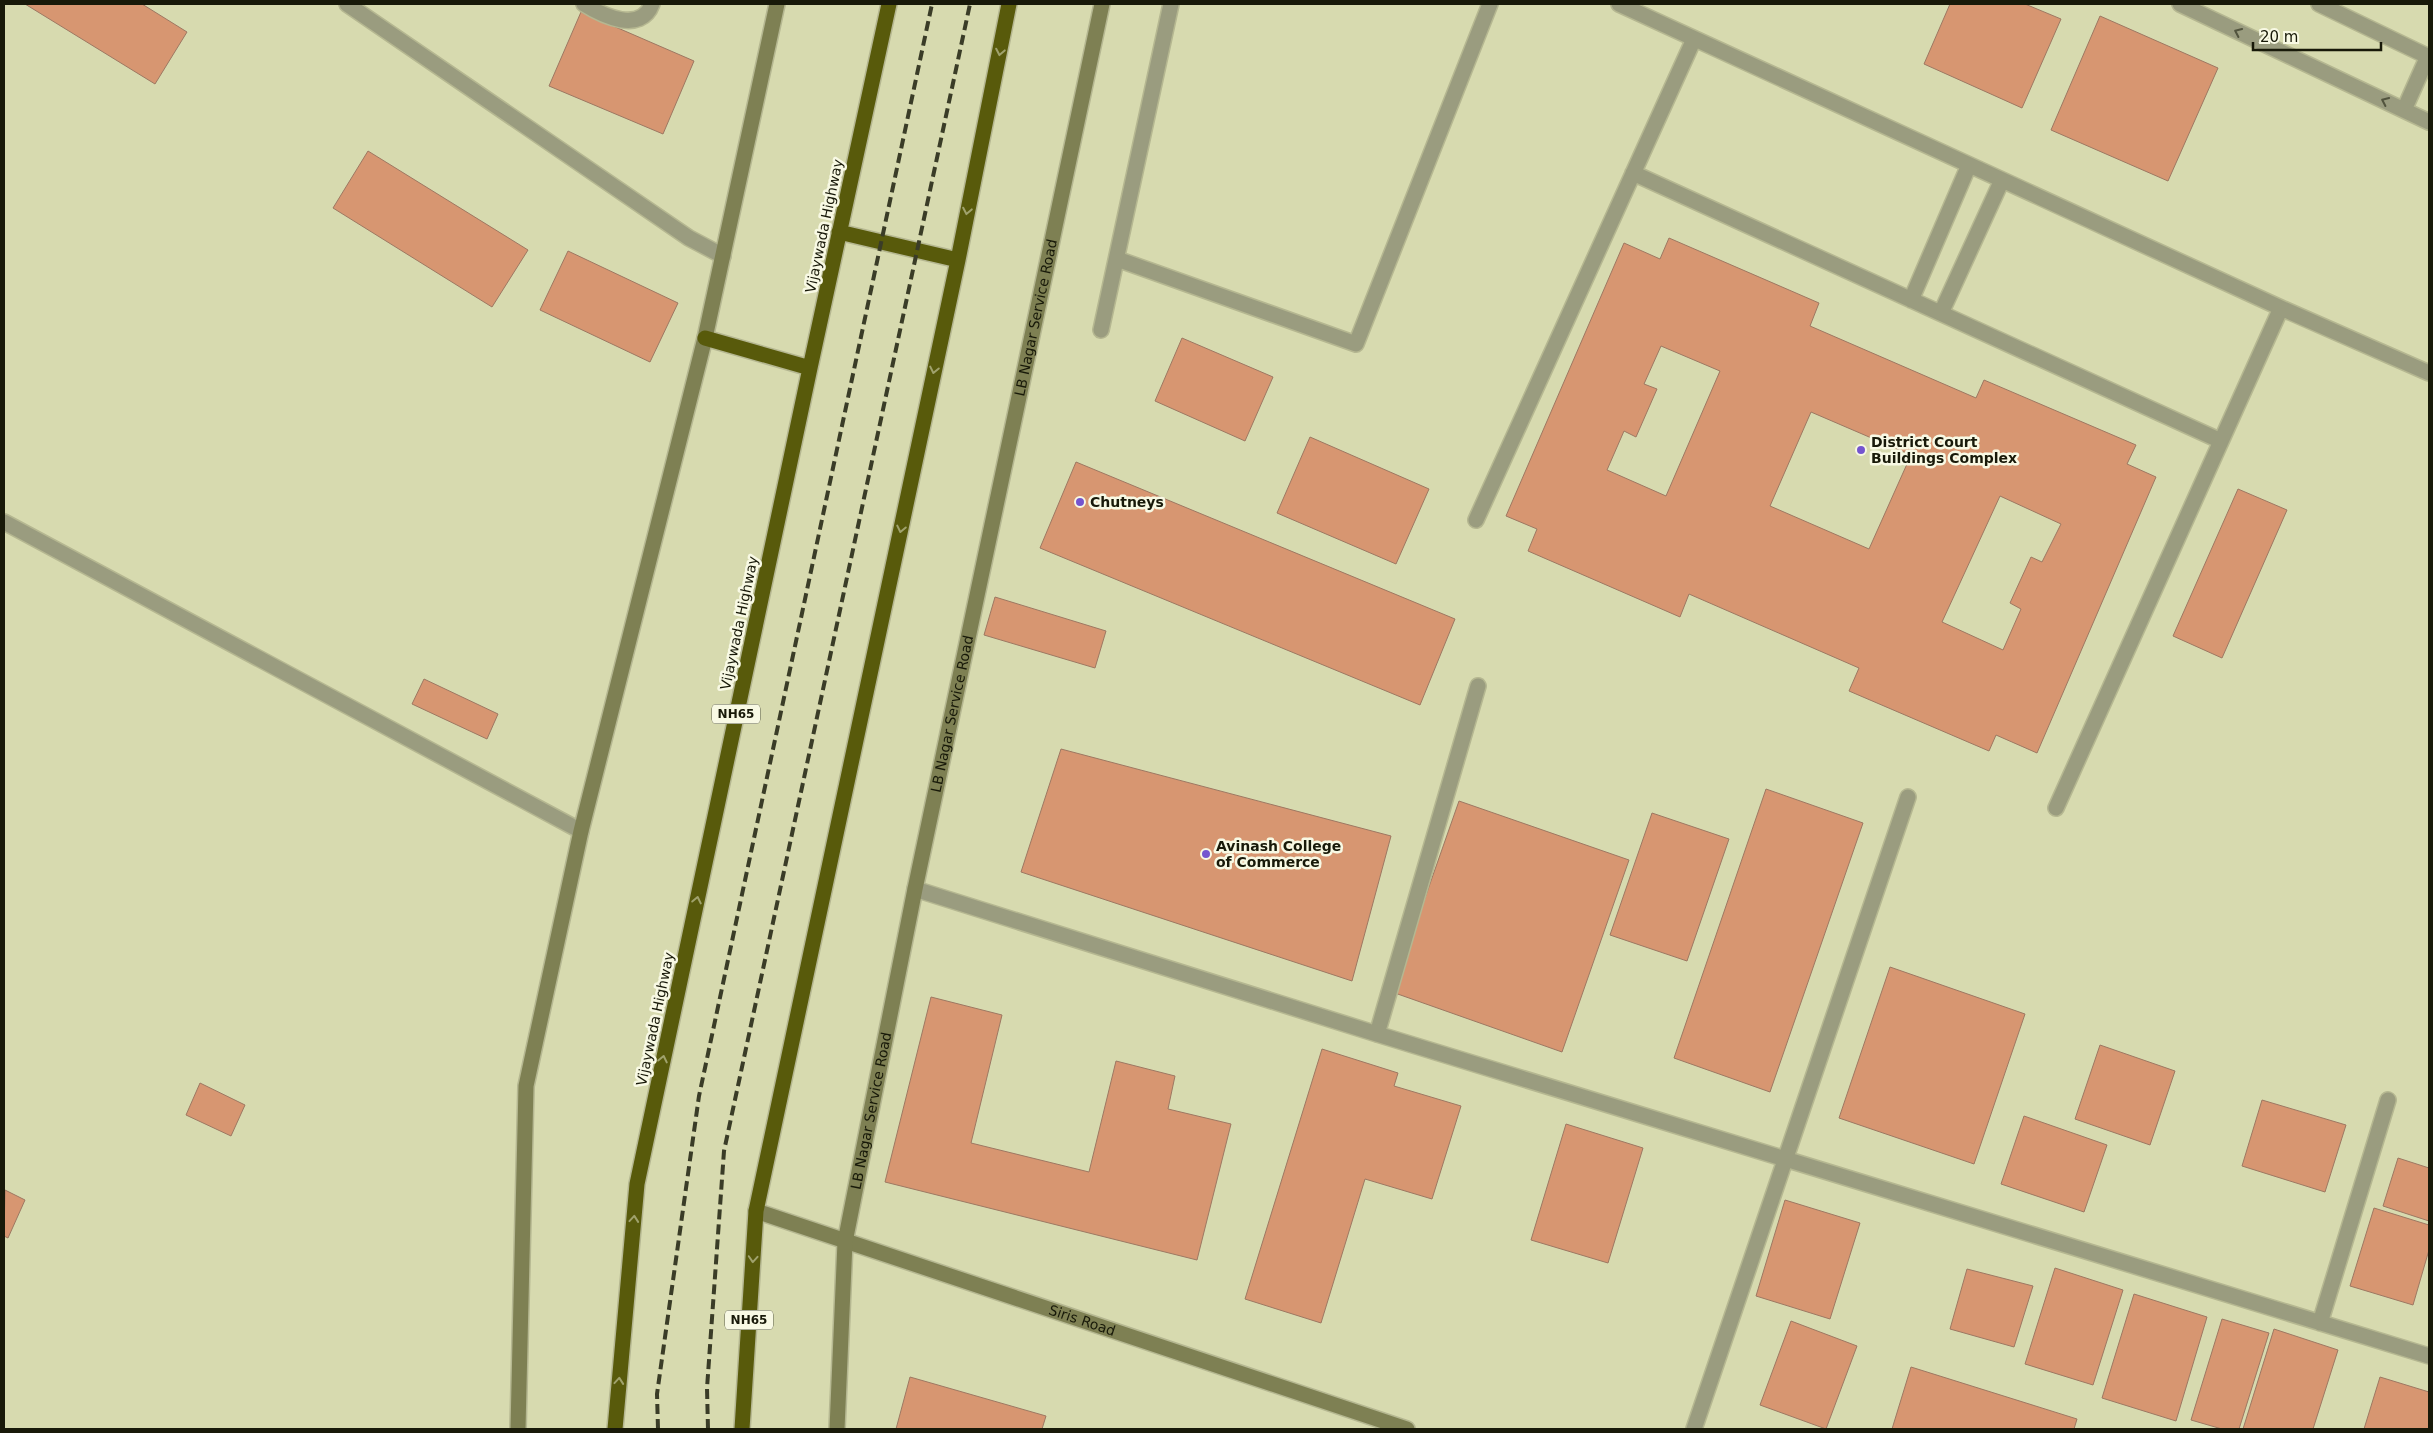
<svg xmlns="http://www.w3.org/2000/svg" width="2433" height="1433" viewBox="0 0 2433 1433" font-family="'DejaVu Sans',sans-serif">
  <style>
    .building { fill: #d79671; stroke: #9d7862; fill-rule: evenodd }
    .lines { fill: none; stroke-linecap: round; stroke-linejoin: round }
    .lane-casing { stroke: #b5b791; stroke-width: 18 }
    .street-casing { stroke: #b5b791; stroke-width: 18 }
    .secondary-casing { stroke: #b5b791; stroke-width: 18 }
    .highway-casing { stroke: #b5b791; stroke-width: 18 }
    .lane { stroke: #9a9c7f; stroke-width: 15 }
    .street { stroke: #9a9c7f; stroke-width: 15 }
    .secondary { stroke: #7e8053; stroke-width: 15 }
    .highway { stroke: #585a0b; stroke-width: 15 }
    .rail { stroke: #3a3c27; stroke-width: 4; stroke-dasharray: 10 5; stroke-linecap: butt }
    .oneway { stroke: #52543e }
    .oneway2 { stroke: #a0a26d }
    .poi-dot { fill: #7455cf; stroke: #f8f9e4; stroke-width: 2 }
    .labels { text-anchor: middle; stroke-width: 5; stroke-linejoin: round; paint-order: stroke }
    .shield { fill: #f8f9e4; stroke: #5b5c4b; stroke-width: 1 }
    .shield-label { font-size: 12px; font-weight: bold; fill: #181909 }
    .street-label { font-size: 14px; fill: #181909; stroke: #f8f9e4 }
    .poi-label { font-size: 14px; font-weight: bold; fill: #181909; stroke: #f8f9e4; text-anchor: start }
  </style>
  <rect width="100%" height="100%" fill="#d7daaf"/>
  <path class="building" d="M25 4H142L187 32 155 84Z
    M1950 4H2025L2061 19 2022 108 1924 64Z
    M581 12 694 61 663 134 549 86Z
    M2100 16 2218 68 2168 181 2051 130Z
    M368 151 528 250 492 307 333 208Z
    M1669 238 1819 303 1810 326 1976 398 1984 380 2136 445 2127 464 2156 477 2037 753 1996 735 1989 751 1849 691 1859 668 1689 594 1680 617 1528 551 1537 529 1506 516 1624 243 1660 259ZM1661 346 1720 371 1666 496 1607 470 1624 431 1636 437 1657 389 1644 384ZM1811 412 1911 455 1869 549 1770 506ZM2000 496 2061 524 2042 562 2031 557 2010 603 2021 609 2003 650 1942 622Z
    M568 251 678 303 650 362 540 310Z
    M1182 338 1273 377 1245 441 1155 401Z
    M1310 437 1429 489 1396 564 1277 513Z
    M1076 462 1455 619 1420 705 1040 548Z
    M2238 489 2287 510 2222 658 2173 636Z
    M995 597 1106 631 1095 668 984 635Z
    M424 679 498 714 487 739 412 704Z
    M1061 749 1391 836 1352 981 1021 872Z
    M1766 789 1863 823 1770 1092 1674 1058Z
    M1459 801 1629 860 1562 1052 1392 992Z
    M1652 813 1729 839 1687 961 1610 935Z
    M1890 967 2025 1014 1974 1164 1839 1118Z
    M931 997 1002 1015 971 1143 1089 1172 1116 1061 1175 1076 1168 1109 1231 1124 1197 1260 885 1182Z
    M2100 1045 2175 1071 2150 1145 2075 1119Z
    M1322 1049 1398 1073 1394 1086 1461 1106 1432 1199 1365 1179 1321 1323 1245 1299Z
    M200 1083 245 1105 231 1136 186 1115Z
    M2262 1100 2346 1125 2325 1192 2242 1166Z
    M2024 1116 2107 1145 2084 1212 2001 1184Z
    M1566 1124 1643 1148 1608 1263 1531 1240Z
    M2398 1158 2429 1168V1221L2383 1206Z
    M5 1190 25 1200 8 1238 4 1236Z
    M1785 1200 1860 1223 1830 1319 1756 1296Z
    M2374 1208 2429 1225V1250L2413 1305 2350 1286Z
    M2055 1268 2123 1290 2093 1385 2025 1364Z
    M1967 1269 2033 1286 2014 1347 1950 1329Z
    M2134 1294 2207 1317 2176 1421 2102 1398Z
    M2222 1319 2269 1333 2239 1429H2222L2191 1420Z
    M1791 1321 1857 1346 1826 1429 1760 1405Z
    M2274 1329 2338 1350 2313 1429H2243Z
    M1911 1367 2077 1419 2074 1429H1892Z
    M910 1377 1046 1416 1042 1429H896Z
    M2380 1377 2429 1392V1429H2364Z"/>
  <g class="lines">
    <defs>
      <path id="lane" d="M347 4 689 238 723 256
        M584 4C603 16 641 34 652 4
        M1619 4 2281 308 2429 373
        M1633 173 2221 441
        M1117 259 1356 344 1490 4
        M1911 300 1969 165
        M1941 313 2002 180
        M1101 330 1171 4
        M1476 520 1694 39
        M4 522 581 831
        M2056 808 2281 308"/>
      <path id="street" d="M2180 4 2429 122
        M2319 4 2429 57
        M2404 110 2428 56
        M915 889 1377 1034 2429 1356
        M1377 1034 1478 686
        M2320 1323 2388 1100
        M1694 1429 1908 797"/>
      <g id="secondary">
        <path id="s1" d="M756 1211 1407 1429"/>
        <path d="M518 1429 526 1086 581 831 705 338 777 4"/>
        <path id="s2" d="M837 1429 845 1242 915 889 1102 4"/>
      </g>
      <path id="highway" d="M839 232 958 260
        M705 338 810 368
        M615 1429 637 1184 810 368 889 4
        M742 1429 756 1211 958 260 1009 4"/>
    </defs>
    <use href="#lane" class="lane-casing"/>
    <use href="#street" class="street-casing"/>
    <use href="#secondary" class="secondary-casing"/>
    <use href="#highway" class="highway-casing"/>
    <use href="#lane" class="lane"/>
    <use href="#street" class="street"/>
    <use href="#secondary" class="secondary"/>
    <use href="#highway" class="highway"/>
    <path class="rail" d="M658 1429 657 1394 699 1096 932 4
      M708 1429 707 1388 724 1151 970 4"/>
  </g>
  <defs><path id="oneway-chevron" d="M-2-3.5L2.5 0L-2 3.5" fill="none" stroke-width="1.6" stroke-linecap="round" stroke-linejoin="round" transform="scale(1.25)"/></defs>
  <g class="oneway">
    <use href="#oneway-chevron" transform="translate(2238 32) rotate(-155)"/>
    <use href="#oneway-chevron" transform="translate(2385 101) rotate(-155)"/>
  </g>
  <g class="oneway2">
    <use href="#oneway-chevron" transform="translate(1000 52) rotate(101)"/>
    <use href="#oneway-chevron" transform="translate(967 211) rotate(101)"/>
    <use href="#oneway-chevron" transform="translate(934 370) rotate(102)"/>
    <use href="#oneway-chevron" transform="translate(901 529) rotate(102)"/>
    <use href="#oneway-chevron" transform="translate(697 900) rotate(-78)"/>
    <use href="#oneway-chevron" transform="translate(663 1059) rotate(-78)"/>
    <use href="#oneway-chevron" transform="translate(634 1219) rotate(-85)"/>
    <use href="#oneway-chevron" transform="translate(753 1259) rotate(94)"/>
    <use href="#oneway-chevron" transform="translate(619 1381) rotate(-85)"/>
  </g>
  <g class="poi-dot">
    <circle cx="1861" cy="450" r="5"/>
    <circle cx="1080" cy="502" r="5"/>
    <circle cx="1206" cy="854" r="5"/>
  </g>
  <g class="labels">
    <g class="shield">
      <rect x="712" y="704.5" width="48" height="19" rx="4"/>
      <rect x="725" y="1310.5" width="48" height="19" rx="4"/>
    </g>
    <g class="shield-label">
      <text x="736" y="718">NH65</text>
      <text x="749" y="1324">NH65</text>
    </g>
    <g class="street-label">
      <text transform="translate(824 226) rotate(-78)" y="5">Vijaywada Highway</text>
      <text dy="5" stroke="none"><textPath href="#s2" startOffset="1131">LB Nagar Service Road</textPath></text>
      <text transform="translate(739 623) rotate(-78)" y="5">Vijaywada Highway</text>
      <text dy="5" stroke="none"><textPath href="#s2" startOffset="726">LB Nagar Service Road</textPath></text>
      <text transform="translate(655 1019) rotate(-78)" y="5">Vijaywada Highway</text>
      <text dy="5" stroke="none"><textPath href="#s2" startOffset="321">LB Nagar Service Road</textPath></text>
      <text dy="5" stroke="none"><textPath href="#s1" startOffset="344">Siris Road</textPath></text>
    </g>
    <g class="poi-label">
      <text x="1871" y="447">District Court<tspan x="1871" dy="16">Buildings Complex</tspan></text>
      <text x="1090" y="507">Chutneys</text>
      <text x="1216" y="851">Avinash College<tspan x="1216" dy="16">of Commerce</tspan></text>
    </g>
  </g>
  <rect width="2433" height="1433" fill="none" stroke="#181909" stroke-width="10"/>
  <path d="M2253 42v8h128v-8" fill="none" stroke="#181909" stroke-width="2.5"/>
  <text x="2260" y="42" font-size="15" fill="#181909" stroke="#f8f9e4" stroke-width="4" paint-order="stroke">20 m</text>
</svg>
